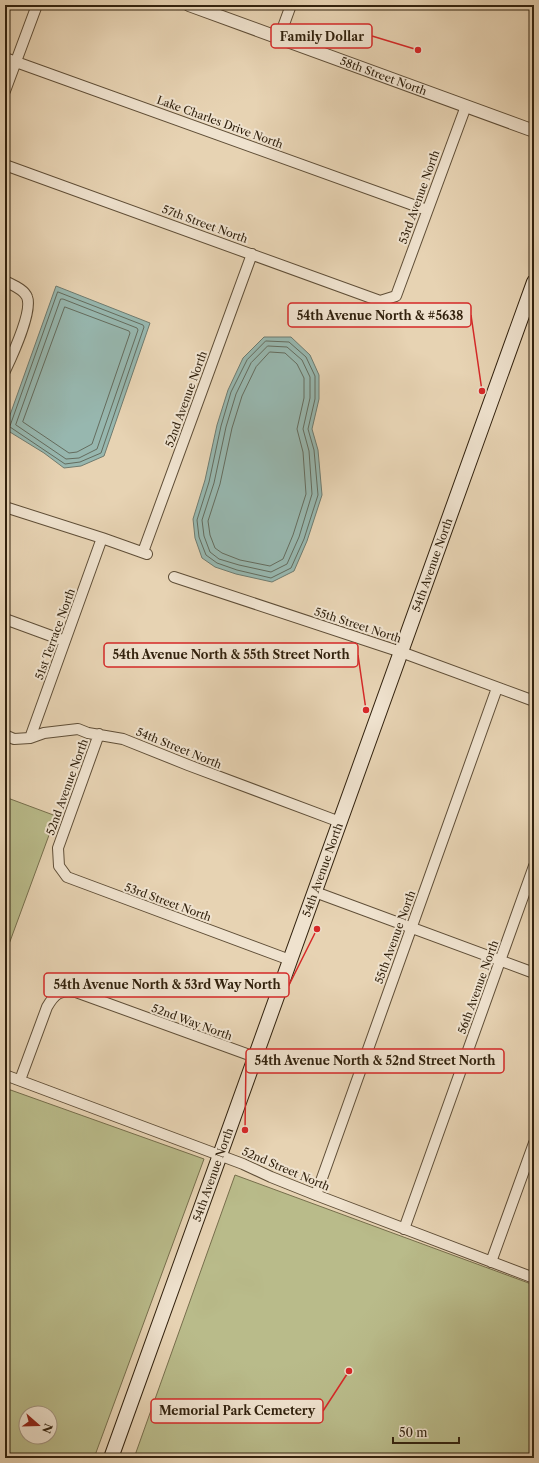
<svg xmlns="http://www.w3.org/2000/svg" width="539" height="1463" viewBox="0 0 539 1463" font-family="'Libre Caslon Text',serif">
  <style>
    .green { fill: #b9bb8a; stroke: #766e4c; fill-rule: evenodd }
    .water { fill: #97b7af; stroke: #6f7b6f }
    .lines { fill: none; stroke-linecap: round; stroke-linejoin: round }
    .shore { stroke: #646c5e; stroke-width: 1 }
    .minor-casing { stroke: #5f4e37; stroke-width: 12 }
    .tertiary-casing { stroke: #5f4e37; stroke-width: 14 }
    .secondary-casing { stroke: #32220e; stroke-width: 16 }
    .minor { stroke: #efe2ce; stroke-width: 10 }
    .tertiary { stroke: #efe2ce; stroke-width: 12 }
    .secondary { stroke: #efe2ce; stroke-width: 14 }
    .labels { text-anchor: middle; stroke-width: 4; stroke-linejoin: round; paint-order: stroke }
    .street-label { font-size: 11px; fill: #32220e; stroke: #efe2ce }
    .leader { fill: none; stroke: #d62828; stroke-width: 1.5 }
    .callout-dot { fill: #d62828; stroke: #efe2ce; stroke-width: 1.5 }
    .callout { fill: #efe2ce; stroke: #d62828; stroke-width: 1.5 }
    .callout-label { font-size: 12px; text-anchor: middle; font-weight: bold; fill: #32220e }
  </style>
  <rect width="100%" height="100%" fill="#e7d3b3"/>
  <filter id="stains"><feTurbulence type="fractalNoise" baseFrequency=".005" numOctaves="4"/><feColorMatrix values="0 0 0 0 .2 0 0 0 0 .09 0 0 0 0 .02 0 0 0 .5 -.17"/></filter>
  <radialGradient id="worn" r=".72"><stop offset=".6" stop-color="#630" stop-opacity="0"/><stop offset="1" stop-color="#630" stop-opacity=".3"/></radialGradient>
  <path class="green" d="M5 797 56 816 5 955Z
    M5 1088 204 1159 94 1458H5ZM26 1413H50V1437H26Z
    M235 1175 534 1285V1458H134Z"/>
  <path class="water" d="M56 286 150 323 104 456 81 466 64 468 44 453 5 429Z
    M264 337H291L310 355 319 375V399L312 429 318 450 322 495 307 541 294 571 272 582 236 574 215 567 202 558 195 538 193 519 205 480 217 425 228 390 243 358Z"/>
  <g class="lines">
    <path class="shore" d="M58 292 143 325 144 327 101 453 80 462 65 464 10 427Z
      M61 299H63L137 328 138 330 97 449 79 458 66 459 16 425Z
      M65 307 129 331 130 333 92 444 77 452 69 453 23 422Z
      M266 341 289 342 306 357 315 376V399L308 429 314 450 318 495 304 539 291 568 271 578 237 570 217 563 206 555 199 537 197 520 209 482 221 426 231 392 247 360Z
      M268 346 287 347 302 360 310 377V398L303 429 309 451 312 494 299 537 287 564 271 572 239 565 219 559 210 552 204 536 202 520 214 483 226 427 236 394 251 363Z
      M270 352 285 353 297 364 304 378V398L297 429 303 452 306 494 293 535 283 559 270 566 240 560 222 553 215 548 210 535 208 521 220 484 232 428 242 396 256 367Z"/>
    <defs>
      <path id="minor" d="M279 38 291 5
        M5 58 427 210
        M5 91 37 5
        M5 165 380 301 396 296 466 106
        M5 281C12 285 24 289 27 297 33 311 12 356 5 371
        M5 507 102 538 147 554
        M143 552 252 254
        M174 577 401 652 534 701
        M5 619 65 641
        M99 734 58 848 59 866 67 877 290 960
        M5 735 14 739 30 738 44 733 78 729 88 733 123 739 188 765 340 822
        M30 738 102 538
        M315 892 534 973
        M5 1075 243 1164 271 1177 316 1195 534 1278
        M20 1080 47 1007C55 993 60 990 76 992L255 1057
        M316 1195 497 688
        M404 1229 534 866
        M491 1262 534 1143"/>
      <g id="tertiary">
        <path id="s1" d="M189 5 534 131"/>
      </g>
      <g id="secondary">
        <path id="s2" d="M111 1458 534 282"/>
      </g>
    </defs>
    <use href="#minor" class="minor-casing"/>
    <use href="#tertiary" class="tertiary-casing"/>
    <use href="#secondary" class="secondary-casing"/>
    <use href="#minor" class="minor"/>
    <use href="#tertiary" class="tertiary"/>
    <use href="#secondary" class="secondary"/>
  </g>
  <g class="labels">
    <g class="street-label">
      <text dy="4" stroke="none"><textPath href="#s1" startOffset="207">58th Street North</textPath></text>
      <text transform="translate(220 122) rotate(20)" y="4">Lake Charles Drive North</text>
      <text transform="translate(419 197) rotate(-70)" y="4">53rd Avenue North</text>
      <text transform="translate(205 224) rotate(20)" y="4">57th Street North</text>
      <text transform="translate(186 399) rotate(-70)" y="4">52nd Avenue North</text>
      <text dy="4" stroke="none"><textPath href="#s2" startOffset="949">54th Avenue North</textPath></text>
      <text transform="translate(358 625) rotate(18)" y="4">55th Street North</text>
      <text transform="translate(55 634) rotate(-70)" y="4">51st Terrace North</text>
      <text transform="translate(179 748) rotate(22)" y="4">54th Street North</text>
      <text transform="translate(67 787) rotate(-70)" y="4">52nd Avenue North</text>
      <text dy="4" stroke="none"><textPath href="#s2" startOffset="625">54th Avenue North</textPath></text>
      <text transform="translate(168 902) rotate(20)" y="4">53rd Street North</text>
      <text transform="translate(395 937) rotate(-70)" y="4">55th Avenue North</text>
      <text transform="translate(478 987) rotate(-70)" y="4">56th Avenue North</text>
      <text transform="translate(192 1022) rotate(20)" y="4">52nd Way North</text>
      <text transform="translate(286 1169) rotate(23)" y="4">52nd Street North</text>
      <text dy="4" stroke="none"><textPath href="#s2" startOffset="301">54th Avenue North</textPath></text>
    </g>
  </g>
  <path class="leader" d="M418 50L372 36M482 391L471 315M366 710L358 655M317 929L289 985M245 1130L246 1061M349 1371L323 1411"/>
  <g class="callout-dot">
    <circle cx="418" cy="50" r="4"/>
    <circle cx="482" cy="391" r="4"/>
    <circle cx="366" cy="710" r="4"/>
    <circle cx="317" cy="929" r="4"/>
    <circle cx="245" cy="1130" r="4"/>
    <circle cx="349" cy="1371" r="4"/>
  </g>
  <g class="callout">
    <rect x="271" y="24" width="101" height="24" rx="4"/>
    <rect x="288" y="303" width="183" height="24" rx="4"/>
    <rect x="104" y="643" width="254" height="24" rx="4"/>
    <rect x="44" y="973" width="245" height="24" rx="4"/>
    <rect x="246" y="1049" width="258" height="24" rx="4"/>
    <rect x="151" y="1399" width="172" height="24" rx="4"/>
  </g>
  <g class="callout-label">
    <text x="322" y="41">Family Dollar</text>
    <text x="380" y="320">54th Avenue North &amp; #5638</text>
    <text x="231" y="659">54th Avenue North &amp; 55th Street North</text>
    <text x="167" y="989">54th Avenue North &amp; 53rd Way North</text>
    <text x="375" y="1065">54th Avenue North &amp; 52nd Street North</text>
    <text x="237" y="1415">Memorial Park Cemetery</text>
  </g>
  <rect width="539" height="1463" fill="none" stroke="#e7d3b3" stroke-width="20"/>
  <rect x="6" y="6" width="527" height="1451" fill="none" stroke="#32220e" stroke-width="2"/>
  <rect x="10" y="10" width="519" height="1443" fill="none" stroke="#32220e"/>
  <g transform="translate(38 1425) rotate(110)"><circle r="19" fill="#efe2ce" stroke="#a39581"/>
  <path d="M0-3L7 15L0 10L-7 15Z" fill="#8f2418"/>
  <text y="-6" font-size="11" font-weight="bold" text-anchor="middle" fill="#32220e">N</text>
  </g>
  <path d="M393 1437v6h66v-6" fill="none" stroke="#32220e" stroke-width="2"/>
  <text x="399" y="1437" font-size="12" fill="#32220e" stroke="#efe2ce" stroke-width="3" paint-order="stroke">50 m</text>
  <rect width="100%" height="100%" filter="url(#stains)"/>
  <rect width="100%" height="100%" fill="url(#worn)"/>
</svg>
